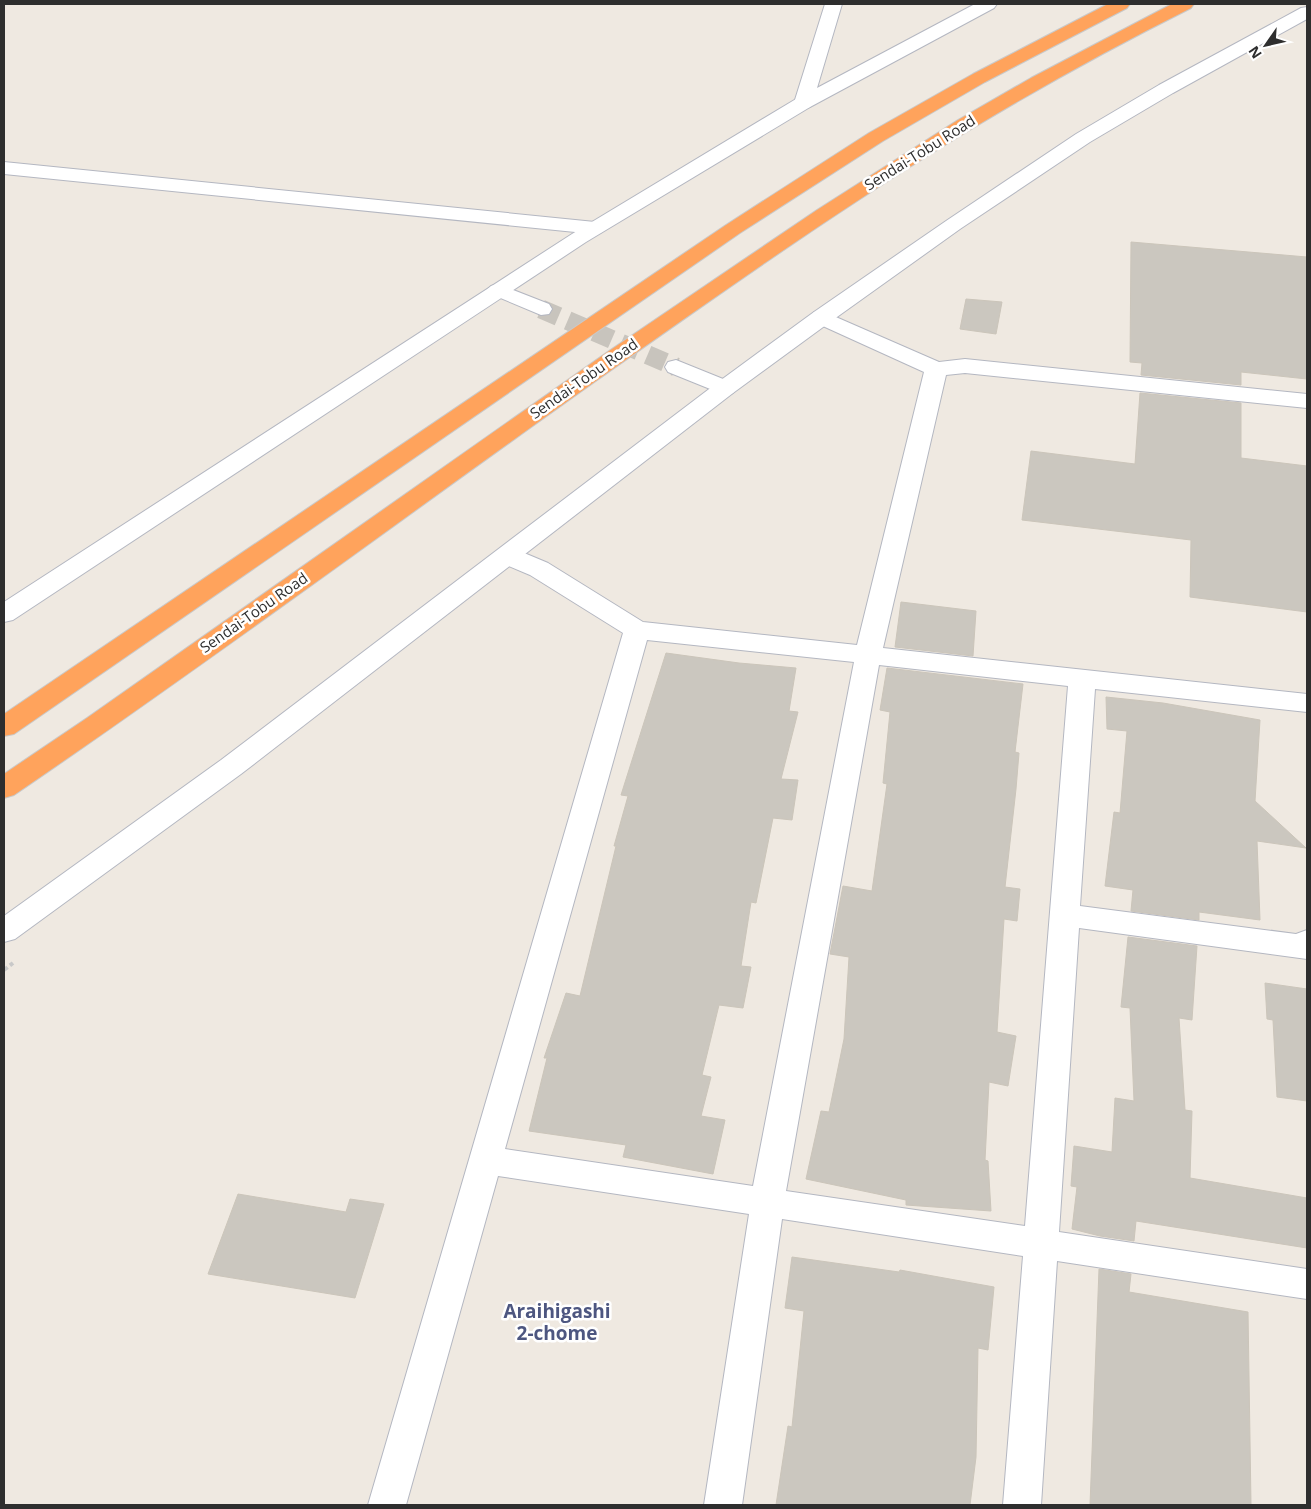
<svg xmlns="http://www.w3.org/2000/svg" width="1311" height="1509" viewBox="0 0 1311 1509" font-family="'Open Sans',sans-serif">
  <style>
    .building { fill: #cbc7bf; stroke: #cbc5ba }
    .lines { fill: none; stroke-linecap: round; stroke-linejoin: round }
    .street-tunnel { stroke: #c8c4bd; stroke-width: 19; stroke-dasharray: 19 10; stroke-linecap: butt }
    .street-casing { stroke: #b4b7c1; stroke-width: 2 }
    .secondary-casing { stroke: #b4b7c1; stroke-width: 2 }
    .highway-casing { stroke: #c9c9c9; stroke-width: 2 }
    .path { stroke: #c9c9c9; stroke-width: 4; stroke-dasharray: 4.5 3; stroke-linecap: butt }
    .street { fill: #fff; fill-rule: evenodd }
    .secondary { fill: #fff; fill-rule: evenodd }
    .highway { fill: #ffa35c; fill-rule: evenodd }
    .labels { text-anchor: middle; stroke-width: 5; stroke-linejoin: round; paint-order: stroke }
    .street-label { font-size: 15px; fill: #2e2e2e; stroke: #fff }
    .near-neighbourhood-label { font-size: 19px; font-weight: bold; fill: #4d5680; stroke: #fff }
  </style>
  <rect width="100%" height="100%" fill="#efe9e1"/>
  <path class="building" d="M1131 242 1307 257V379L1241 372V385L1141 375 1142 363 1130 362Z
    M966 299 1002 302 996 334 960 329Z
    M1140 393 1241 403V458L1307 466V612L1190 597 1191 540 1022 520 1031 451 1135 464Z
    M901 602 976 611 973 656 895 647Z
    M666 653 739 663 796 668 789 711 798 712 781 779 798 780 792 820 773 818 756 903 751 902 741 966 751 967 743 1008 719 1005 702 1075 711 1077 701 1116 725 1120 713 1174 623 1157 626 1145 529 1131 547 1058H544L566 993 580 996 616 846H614L628 796 621 795Z
    M887 668 1023 684 1015 752 1019 753 1016 789 1005 887 1020 889 1017 921 1004 919 997 1032 1016 1036 1008 1086 989 1082 985 1160 988 1161 991 1211 906 1205V1200L806 1179 821 1111 829 1112 844 1039 849 957 830 954 843 886 872 891 887 784 883 783 890 712 880 710Z
    M1106 697 1163 703 1260 720 1255 801 1306 848 1257 841 1260 920 1199 912V920L1131 911 1133 890 1105 886 1114 812 1120 813 1127 731 1107 729Z
    M1128 937 1197 946 1192 1020 1179 1018 1185 1110 1192 1111 1190 1178 1307 1198V1248L1136 1221 1134 1241 1100 1236 1072 1229 1077 1187 1071 1186 1074 1146 1112 1152 1115 1098 1134 1101 1130 1008 1121 1007Z
    M1265 983 1307 989V1101L1277 1097 1273 1020 1267 1019Z
    M238 1194 346 1212 350 1199 384 1204 355 1298 208 1274Z
    M792 1257 899 1272 900 1270 994 1287 988 1350 978 1348 976 1457 970 1505H776L788 1426 792 1427 804 1311 785 1308Z
    M1099 1269 1131 1274 1129 1292 1248 1312 1251 1505H1090Z"/>
  <g class="lines">
    <path class="street-tunnel" d="M541 309 676 367"/>
    <defs>
      <path id="street" d="M825 4H842L817 88 975 4H997L994 8 810 107 803 109 796 107 794 103Z
        M4 162 595 222 602 224 605 228 602 232 595 234 4 174Z
        M498 284 549 304 552 309 549 314 541 315 491 294 487 290 491 286Z
        M822 311 939 362 965 359 1307 394V408L965 373 946 375 883 648 1307 694V712L1095 689 1080 906 1296 934 1307 930V959L1079 928 1059 1232 1307 1269V1299L1057 1261 1041 1505H1003L1023 1256 782 1219 742 1505H704L749 1214 498 1176 406 1505H368L623 633 530 575 499 562 496 556 499 550 508 548 517 550 548 563 643 622 857 645 924 372 814 322 811 317 814 312ZM647 640 854 662 753 1186 505 1149ZM879 665 1068 686 1025 1226 786 1191Z
        M676 360 733 383 736 388 733 393 725 395 668 372 665 367 668 362Z"/>
      <path id="secondary" d="M1307 7V19L1173 93 1090 142 960 229 830 322 733 393 241 774 15 939 4 942V916L221 760 717 383 814 312 946 221 1076 134 1159 85 1301 8Z
        M803 97 810 99 812 103 810 107 586 242 13 620 4 622V602L572 234 796 99Z"/>
      <path id="highway" d="M1108 4H1130L1127 8 985 82 883 141 740 233 14 734 4 736V714L726 225 869 133 973 74Z
        M1172 4H1194L1191 8C1117 45 1044 85 973 128 845 205 722 292 600 378 404 517 212 660 14 795L4 798V774L87 718 609 351 817 210 958 120 1031 78Z"/>
    </defs>
    <use href="#street" class="street-casing"/>
    <use href="#secondary" class="secondary-casing"/>
    <use href="#highway" class="highway-casing"/>
    <path class="path" d="M4 970 13 963"/>
    <use href="#street" class="street"/>
    <use href="#secondary" class="secondary"/>
    <use href="#highway" class="highway"/>
  </g>
  <g class="labels">
    <g class="street-label">
      <text transform="translate(920 153) rotate(-32)" y="5">Sendai-Tobu Road</text>
      <text transform="translate(584 379) rotate(-35)" y="5">Sendai-Tobu Road</text>
      <text transform="translate(254 613) rotate(-35)" y="5">Sendai-Tobu Road</text>
    </g>
    <g class="near-neighbourhood-label">
      <text x="557" y="1318">Araihigashi<tspan x="557" dy="22">2-chome</tspan></text>
    </g>
  </g>
  <rect width="1311" height="1509" fill="none" stroke="#2e2e2e" stroke-width="10"/>
  <g transform="translate(1266 45) rotate(236)" stroke="#ffffff" stroke-width="4" paint-order="stroke">
  <path d="M0-4L9 19L0 12L-9 19Z" fill="#2e2e2e"/>
  <text y="-8" font-size="14" font-weight="bold" text-anchor="middle" fill="#2e2e2e">N</text>
  </g>
</svg>
